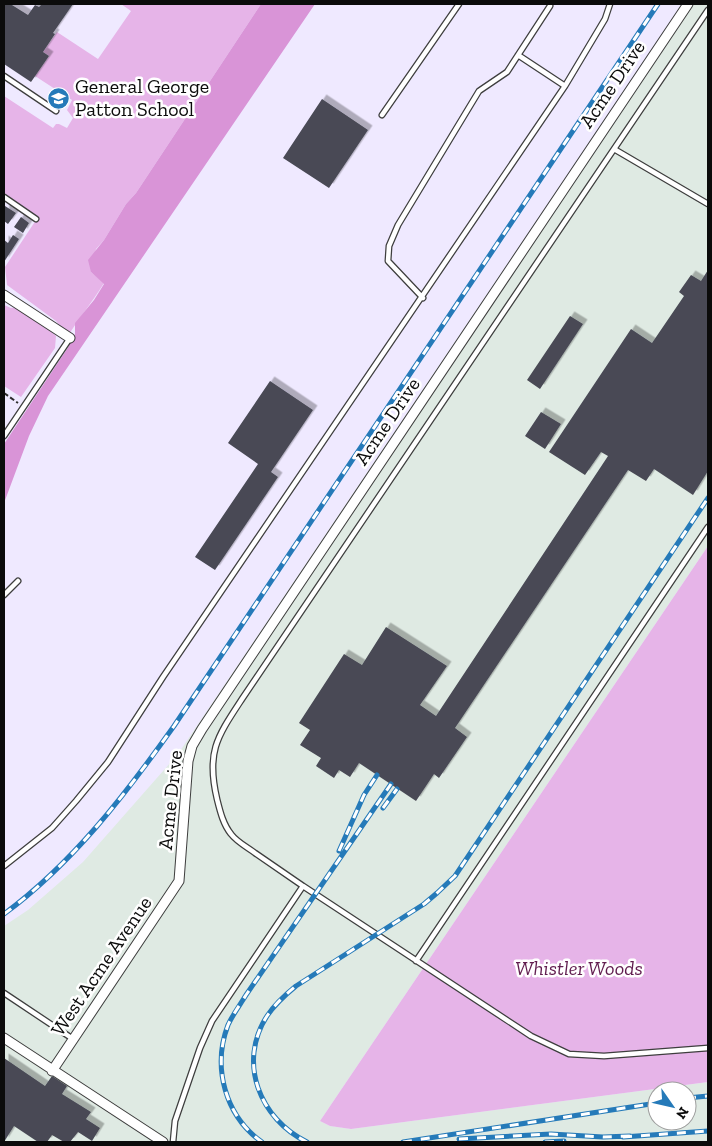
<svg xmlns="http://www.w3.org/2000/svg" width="712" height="1146" viewBox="0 0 712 1146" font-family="'Zilla Slab',serif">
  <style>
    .industrial { fill: #dfeae3; fill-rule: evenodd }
    .green { fill: #e6b4e8 }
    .forest { fill: #d994d7 }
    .building { fill: #484954; filter: url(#shadow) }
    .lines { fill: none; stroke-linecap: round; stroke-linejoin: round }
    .service-casing { stroke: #3e3e3e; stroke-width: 7 }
    .minor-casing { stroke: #3e3e3e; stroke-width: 11 }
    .path { stroke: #2d2d2d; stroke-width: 2; stroke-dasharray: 5 2.5; stroke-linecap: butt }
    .service { stroke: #fff; stroke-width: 4.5 }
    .minor { stroke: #fff; stroke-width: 9 }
    .rail-casing { stroke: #257ab9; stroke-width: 5 }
    .rail { stroke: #fff; stroke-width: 3; stroke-dasharray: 9; stroke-linecap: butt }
    .labels { text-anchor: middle; stroke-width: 5; stroke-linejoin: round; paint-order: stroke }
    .street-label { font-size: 20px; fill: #0b0b0b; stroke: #fff }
    .poi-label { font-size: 20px; fill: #0b0b0b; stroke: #fff; text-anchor: start }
    .park-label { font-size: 20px; font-style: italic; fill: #611d4f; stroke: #fff }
  </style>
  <defs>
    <filter id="shadow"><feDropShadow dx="4.5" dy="-4.5" stdDeviation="0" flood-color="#0004"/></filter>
  </defs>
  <rect width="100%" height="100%" fill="#efe9ff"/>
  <path class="industrial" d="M682 4H708V546L320 1121 330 1126 351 1129 708 1082V1142H4V926L28 910 83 862 178 754ZM657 1091H687V1121H657Z"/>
  <path class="green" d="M121 4H261L136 193 126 204 104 240 96 249 91 272 104 283C92 303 77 320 65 341V332L56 321 7 285 5 267 38 217 4 193V96L53 128 56 124H59L67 128 73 118 67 110 72 100 35 76 49 56 43 52 57 32 98 59 131 11Z
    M4 305 11 308 18 307 47 328 56 336 55 348 21 397 4 386Z
    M708 546V1082L351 1129 330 1126 320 1121Z"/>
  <path class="forest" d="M261 4H315L48 396 29 436 4 503V444L67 349 75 334V323L94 300 104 284 91 272 88 260 104 240 126 204 136 193Z"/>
  <path class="building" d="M4 4H13L12 5 28 15 35 5 39 7 42 4H73L53 33 55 34 43 52 49 56 31 82 4 64Z
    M322 99 368 130 329 188 283 158Z
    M5 206 16 213 8 224 4 221Z
    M21 217 29 223 23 233 14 227Z
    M13 235 19 239 4 262V240L8 243Z
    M708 270V471L693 495 654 469 646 481 628 470 455 728 467 737 439 778 434 774 416 801 359 763 350 777 339 770 334 778 316 766 321 758 300 745 310 730 299 723 344 654 362 665 386 627 447 666 420 705 436 716 608 456 601 452 585 475 549 452 631 329 652 343 684 296 679 292 691 275 701 281Z
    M570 316 583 324 540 389 527 380Z
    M270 381 313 410 271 472 278 477 215 570 195 557 258 464 228 443Z
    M541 412 561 424 545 449 525 436Z
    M4 1058 45 1086 52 1076 67 1086 62 1094 91 1112 86 1119 100 1128 92 1141 78 1132 70 1142H64L52 1135 47 1142H38L14 1126 4 1142Z"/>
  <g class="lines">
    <defs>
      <path id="service" d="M518 55 565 86
        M4 76 56 111
        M382 115 459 4
        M614 149 708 204
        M4 197 36 219
        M423 298 388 261 389 246 398 225 479 91 507 72 550 6
        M4 436 70 338
        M4 595 18 581
        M4 866 52 828 76 801 108 762 163 677 565 86 605 19 610 4
        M303 886 531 1036 569 1054 604 1056 708 1048
        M416 961 708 527
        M4 993 73 1039
        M173 1142 175 1121 200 1048 212 1021 303 886C287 875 271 864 255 853 247 847 237 842 231 834 223 824 220 811 217 799 206 752 217 737 242 699L708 10"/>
      <path id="minor" d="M4 295 70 338
        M4 1038 163 1142
        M52 1071 179 881 188 761 192 746 202 729 688 4"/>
    </defs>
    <use href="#service" class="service-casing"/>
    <use href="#minor" class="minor-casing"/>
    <path class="path" d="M4 393 18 403"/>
    <use href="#service" class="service"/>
    <use href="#minor" class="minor"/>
    <defs>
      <path id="rail" d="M383 808 397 789
        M339 851 364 795 377 775
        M4 914C73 863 125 795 174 726L658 4
        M687 1098 708 1096
        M623 1137 708 1131
        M459 1139 551 1134 603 1137 630 1136
        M262 1142C225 1116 212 1067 228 1025 233 1014 240 1005 246 995L391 784
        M307 1142C260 1119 237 1063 267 1016 275 1004 285 995 296 986L424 904 437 893 455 876 708 498
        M403 1142 657 1103
        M545 1142 564 1141"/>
    </defs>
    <use href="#rail" class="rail-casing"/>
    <use href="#rail" class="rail"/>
  </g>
  <defs>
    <symbol id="school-disc" viewBox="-11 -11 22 22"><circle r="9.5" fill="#257ab9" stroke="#fff"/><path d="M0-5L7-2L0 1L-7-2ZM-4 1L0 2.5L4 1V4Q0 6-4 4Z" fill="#fff"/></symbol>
  </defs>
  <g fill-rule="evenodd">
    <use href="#school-disc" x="46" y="86" width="25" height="25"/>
  </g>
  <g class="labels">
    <g class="street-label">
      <text transform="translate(612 84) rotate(-56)" y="7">Acme Drive</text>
      <text transform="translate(387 421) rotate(-56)" y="7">Acme Drive</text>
      <text transform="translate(170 800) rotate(-84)" y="7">Acme Drive</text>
      <text transform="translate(101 966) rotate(-56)" y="7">West Acme Avenue</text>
    </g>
    <g class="poi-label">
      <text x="75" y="93">General George<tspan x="75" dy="23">Patton School</tspan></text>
    </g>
    <g class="park-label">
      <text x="579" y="975">Whistler Woods</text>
    </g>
  </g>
  <rect width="712" height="1146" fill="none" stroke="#0b0b0b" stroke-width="10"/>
  <g transform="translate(672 1106) rotate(124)"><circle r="24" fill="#ffffff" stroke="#9d9d9d"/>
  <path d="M0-4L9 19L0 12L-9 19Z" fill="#257ab9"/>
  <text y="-8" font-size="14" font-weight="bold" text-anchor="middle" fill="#0b0b0b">N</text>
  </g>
</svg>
